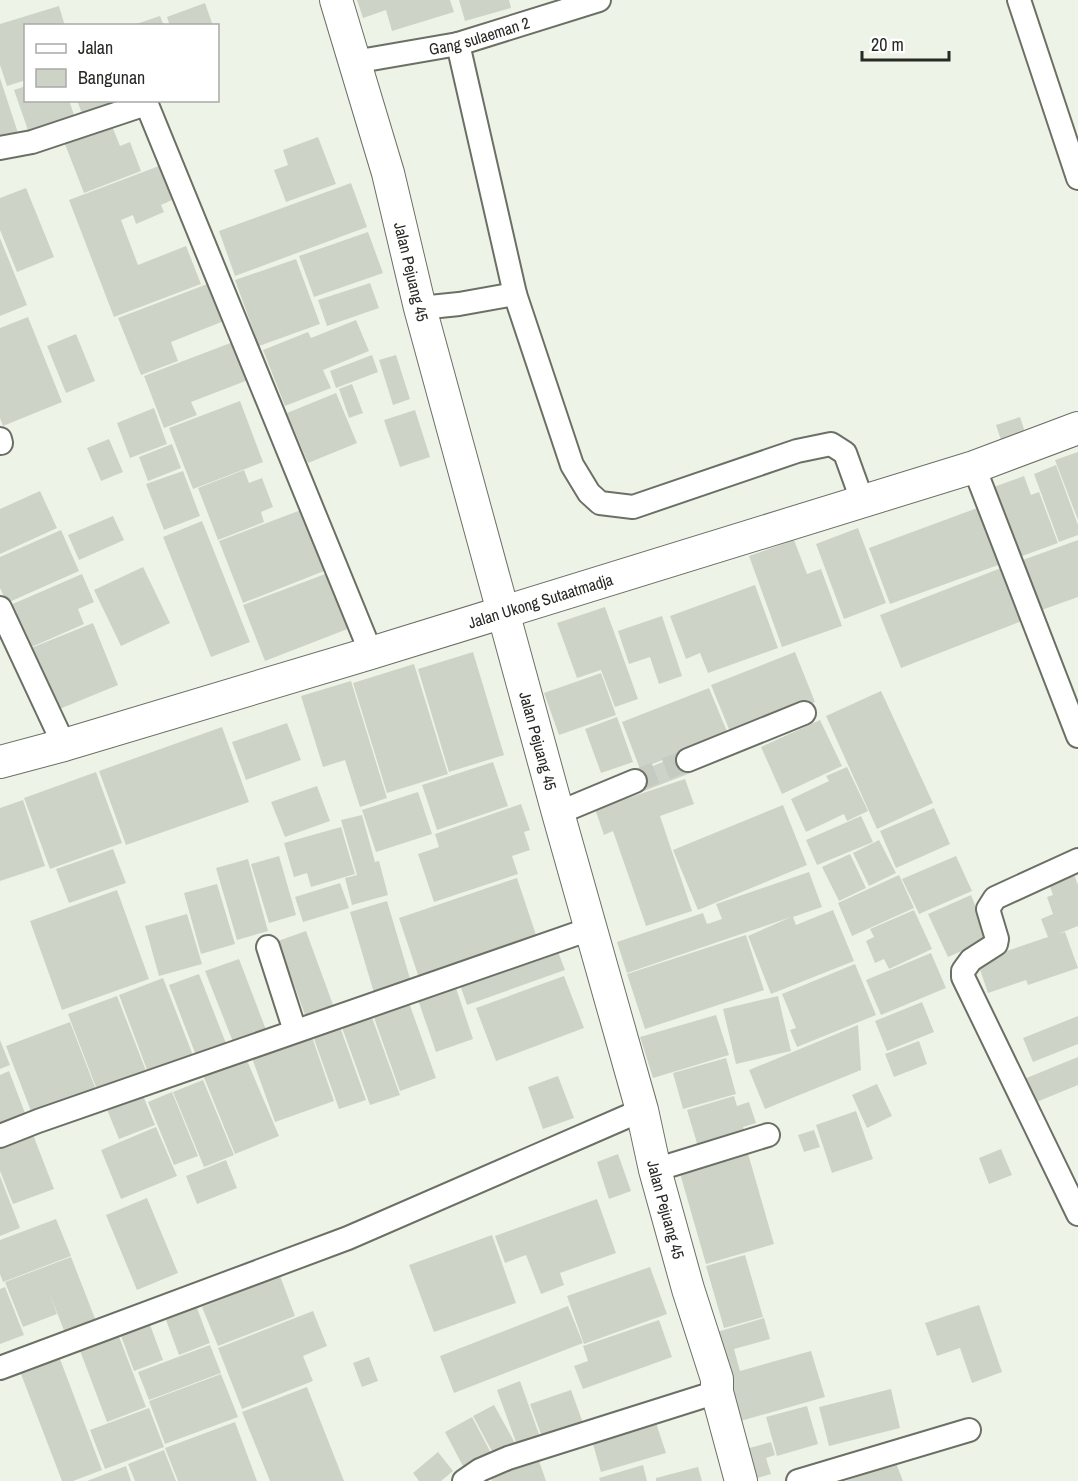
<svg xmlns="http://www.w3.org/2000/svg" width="1078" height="1481" viewBox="0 0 1078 1481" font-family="'Archivo Narrow',sans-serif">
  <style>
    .building { fill: #cdd4c7 }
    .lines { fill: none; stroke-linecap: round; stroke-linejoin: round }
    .street-tunnel { stroke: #c5cbc0; stroke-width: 22; stroke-dasharray: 22 11; stroke-linecap: butt }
    .street-casing { stroke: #6b7065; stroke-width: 26 }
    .secondary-casing { stroke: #6b7065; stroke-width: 34 }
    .street { stroke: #fff; stroke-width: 22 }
    .secondary { stroke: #fff; stroke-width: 32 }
    .labels { text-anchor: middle; stroke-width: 4.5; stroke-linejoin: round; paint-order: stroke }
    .street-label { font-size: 16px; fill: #272924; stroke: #fff }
  </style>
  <rect width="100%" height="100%" fill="#edf4e7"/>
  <path class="building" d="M357 0H450L454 12 392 31 386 10 363 18Z
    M459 0H509L511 8 465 21Z
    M205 3 213 26H170L167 17Z
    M59 6 65 26H26V80L7 86 0 65V24Z
    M160 16 164 26H133V25Z
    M0 78 18 133 0 139Z
    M26 86V100H69L76 121 30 136 14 90Z
    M77 100H120V101L82 114Z
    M110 121 120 146 130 142 141 171 84 193 63 139Z
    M318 137 336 184 286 202 274 170 288 165 283 150Z
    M159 166 172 200 161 205 164 212 136 224 133 215 121 220 138 265 186 246 201 284 114 317 69 200Z
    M351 183 367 227 235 276 219 231Z
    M26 188 54 257 17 272 0 230V198Z
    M368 232 383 273 314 297 299 256Z
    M0 238 27 305 0 316Z
    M296 259 320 324 259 346 235 280Z
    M210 283 224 321 171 342 178 361 141 375 118 318Z
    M370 283 379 308 327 326 318 300Z
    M28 317 62 402 3 426 0 418V328Z
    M356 320 369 351 323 370 331 388 285 406 263 350 308 332 311 338Z
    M76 334 95 381 66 393 47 346Z
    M233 342 248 380 191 402 197 415 164 428 144 376Z
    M372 355 378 372 336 388 330 371Z
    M396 355 410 399 393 405 379 360Z
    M352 384 363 413 349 418 339 389Z
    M336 393 357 443 308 463 287 413Z
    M240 401 263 462 193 489 169 428Z
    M154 408 167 444 130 458 117 423Z
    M415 410 430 457 400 467 384 420Z
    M1020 417 1026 435 1002 443 996 425Z
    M109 439 123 472 101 481 87 448Z
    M172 444 181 468 148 481 139 457Z
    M1078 452V520L1055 460Z
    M1056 465 1078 525V535L1059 542 1034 474Z
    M244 470 249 483 262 478 273 507 261 512 264 522 218 540 198 488Z
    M183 471 200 516 164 530 146 484Z
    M1024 476 1031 495 1039 492 1058 543 1014 559 988 489Z
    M40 491 57 528 0 554V509Z
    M980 507 1001 564 890 604 869 548Z
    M301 510 324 571 243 603 219 541Z
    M113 516 124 540 79 560 68 535Z
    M202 521 250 642 211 657 163 537Z
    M858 528 886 603 844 619 816 544Z
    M61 530 79 571 7 603 0 588V557Z
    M794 540 807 574 821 569 842 626 782 647 749 556Z
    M1078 540V597L1039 611 1020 561Z
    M143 567 170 623 121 646 94 590Z
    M1001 568 1022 621 901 668 880 615Z
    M328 573 350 628 265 661 243 605Z
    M82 574 94 602 78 609 84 624 27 649 8 606Z
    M755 585 778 648 708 673 700 653 686 659 670 616Z
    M605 607 638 699 615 707 601 670 577 678 557 623Z
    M662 616 682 676 659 684 650 657 629 664 618 631Z
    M93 623 118 685 57 710 31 648Z
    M473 652 504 755 449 772 418 669Z
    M795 652 815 702 731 734 711 685Z
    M414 664 448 774 387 793 353 683Z
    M601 673 616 715 559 735 544 693Z
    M351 681 387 798 360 807 345 760 323 767 301 696Z
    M709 688 728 734 640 769 622 722Z
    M881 691 933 803 877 829 826 716Z
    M617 717 633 762 601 773 585 729Z
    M820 720 842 766 782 794 761 747Z
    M287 723 301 760 246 780 232 742Z
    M222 727 249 802 126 845 99 771Z
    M686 753 693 772 639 793 632 774Z
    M493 762 508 806 437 830 422 785Z
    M847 767 868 811 847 821 844 814 806 832 791 799 829 781 826 776Z
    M96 772 122 843 50 869 24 798Z
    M685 779 694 804 660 816 692 911 646 926 613 831 604 835 595 809Z
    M317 786 330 821 285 837 271 802Z
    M418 792 432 834 376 852 362 810Z
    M23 800 45 866 0 881V808Z
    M521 804 530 830 524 832 530 850 512 856 518 874 434 902 418 854 439 847 435 834Z
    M783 805 807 865 698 910 673 850Z
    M934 808 950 844 896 868 880 831Z
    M362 815 375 862 379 861 388 895 352 905 345 878 357 875 341 820Z
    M861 816 873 842 817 865 806 840Z
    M341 827 355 874 311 887 307 873 294 877 284 843Z
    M879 840 896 873 869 886 853 853Z
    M113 849 126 883 69 903 56 869Z
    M850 854 866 888 839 901 822 867Z
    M279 856 296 915 269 923 251 864Z
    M956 856 972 891 919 914 902 879Z
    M248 859 268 931 237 940 216 868Z
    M809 872 822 907 793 917 796 925 833 910 854 961 771 994 748 936 791 917 627 973 617 942 703 913 707 924 722 919 716 904Z
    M1073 872 1078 885V926L1058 934 1065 932 1078 968 1028 985 1026 980 988 993 977 961 1048 937 1041 919 1053 914 1047 897 1053 895 1048 881Z
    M899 875 914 908 852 936 838 903Z
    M517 878 538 941 420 981 399 918Z
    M340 883 349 908 303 922 295 897Z
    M217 884 235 944 201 954 184 893Z
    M117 890 149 979 62 1010 30 921Z
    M971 895 989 939 948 957 928 914Z
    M387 901 411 982 374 993 350 912Z
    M914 910 932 949 889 969 884 959 875 963 866 941 874 937 870 929Z
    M187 914 202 964 159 976 145 926Z
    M306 931 336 1013 308 1023 278 941Z
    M746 935 764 990 645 1029 627 974Z
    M555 944 565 970 467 1005 458 979Z
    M931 953 946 988 881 1015 866 980Z
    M239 959 268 1035 235 1047 205 971Z
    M855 964 876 1015 797 1047 790 1030 796 1028 782 994Z
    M199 974 227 1046 197 1058 169 985Z
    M564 976 584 1028 496 1061 476 1008Z
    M163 978 194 1058 149 1075 119 995Z
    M454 982 473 1039 436 1052 416 994Z
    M117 996 148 1076 99 1095 68 1014Z
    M778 996 791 1051 736 1064 723 1009Z
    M408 1000 436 1078 400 1091 372 1012Z
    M922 1002 934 1032 887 1051 875 1021Z
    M370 1012 400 1095 370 1105 340 1022Z
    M716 1015 729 1055 653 1078 640 1037Z
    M1078 1016V1044L1033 1062 1023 1038Z
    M70 1022 98 1095 34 1119 6 1046Z
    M858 1025 861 1070 765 1109 749 1070Z
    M340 1027 366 1100 339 1109 313 1036Z
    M312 1037 334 1101 275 1122 252 1058Z
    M0 1040 10 1065 0 1069Z
    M919 1041 927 1064 894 1077 885 1054Z
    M1078 1057V1085L1034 1103 1024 1079Z
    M246 1058 279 1136 235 1154 203 1075Z
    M726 1058 736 1094 683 1109 673 1073Z
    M9 1071 28 1121 0 1132V1075Z
    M558 1076 574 1118 543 1129 528 1087Z
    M203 1080 234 1155 204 1167 173 1092Z
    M877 1084 892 1116 867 1128 852 1095Z
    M172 1092 198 1156 174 1165 148 1102Z
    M142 1093 155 1125 119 1139 106 1107Z
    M734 1096 737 1106 749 1102 756 1123 743 1127 746 1136 699 1150 687 1110Z
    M856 1111 873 1159 832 1173 816 1125Z
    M156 1127 177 1176 121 1199 101 1150Z
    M814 1130 820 1147 804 1152 798 1135Z
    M32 1132 54 1189 13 1204 0 1171V1144Z
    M1001 1149 1012 1175 989 1184 979 1158Z
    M747 1150 774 1244 706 1264 679 1170Z
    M618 1154 631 1191 609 1199 597 1162Z
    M226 1160 237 1188 197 1204 186 1176Z
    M0 1176 20 1228 0 1236Z
    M147 1198 178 1273 137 1290 106 1215Z
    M597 1199 616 1253 560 1273 564 1285 541 1294 526 1255 505 1263 495 1236Z
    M56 1219 71 1256 3 1282 0 1274V1240Z
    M492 1235 516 1303 434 1332 409 1265Z
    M745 1255 763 1317 724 1328 706 1266Z
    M71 1257 96 1321 65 1333 49 1292 57 1314 23 1327 5 1282Z
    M650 1267 667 1314 584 1344 567 1296Z
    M280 1276 295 1316 218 1346 202 1307Z
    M5 1287 24 1335 0 1344V1289Z
    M979 1305 1002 1372 972 1383 960 1348 937 1356 925 1323Z
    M568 1306 583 1343 454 1393 440 1356Z
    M197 1308 210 1343 179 1355 166 1320Z
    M313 1311 327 1346 303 1356 313 1381 242 1409 218 1348Z
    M764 1318 770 1339 734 1349 740 1371 811 1351 825 1397 737 1422 717 1332Z
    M659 1320 672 1357 583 1389 574 1366 588 1361 583 1346Z
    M149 1322 163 1360 134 1371 120 1333Z
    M118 1334 146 1407 107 1422 79 1348Z
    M210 1345 221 1373 149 1400 138 1372Z
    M369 1357 378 1381 362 1387 353 1363Z
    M60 1359 102 1470 73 1481H62L21 1374Z
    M221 1374 238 1417 165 1444 149 1401Z
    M520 1381 540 1437 517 1445 497 1390Z
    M307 1387 344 1481H270L242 1412Z
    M891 1389 900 1428 829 1446 819 1407Z
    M571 1390 583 1423 542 1437 530 1404Z
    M494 1405 515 1443 494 1455 473 1416Z
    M807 1406 818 1444 777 1456 766 1417Z
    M149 1408 164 1447 105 1469 90 1430Z
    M472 1417 492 1455 465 1470 445 1432Z
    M654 1417 666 1453 601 1472 591 1437Z
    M235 1422 257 1481H178L165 1448Z
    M771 1442 775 1455 766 1458 771 1474 754 1479 746 1449Z
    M164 1450 176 1481H135L128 1464Z
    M438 1452 453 1471 441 1481H419L413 1473Z
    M538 1458 546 1481H492L489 1473Z
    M896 1463 903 1481H845Z
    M643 1465 647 1481H600L599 1478Z
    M126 1466 131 1481H87Z
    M698 1467 702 1481H656V1478Z"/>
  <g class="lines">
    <path class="street-tunnel" d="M635 781 688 760"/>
    <defs>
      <g id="street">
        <path d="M1019 0 1078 178"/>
        <path d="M458 44 515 294 572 465 589 493 600 503 633 507 797 451 831 444 845 453 862 500"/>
        <path id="s1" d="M354 62 458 44 599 0"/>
        <path d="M145 100 371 653"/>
        <path d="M0 148 32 142 146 104"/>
        <path d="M420 308 459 304 515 294"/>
        <path d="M0 439 1 443"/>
        <path d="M974 467 1078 736"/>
        <path d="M0 608 64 745"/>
        <path d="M688 760 804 713"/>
        <path d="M558 813 635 781"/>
        <path d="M1078 860 995 898 988 909 997 939 996 944 971 960 963 971V977L1078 1214"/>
        <path d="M268 947 295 1031"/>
        <path d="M0 1136 38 1121 590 929"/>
        <path d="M655 1170 768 1135"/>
        <path d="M0 1368 348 1238 642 1110"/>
        <path d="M464 1481 480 1470 508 1458 717 1392"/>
        <path d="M798 1481 969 1430"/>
      </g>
      <g id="secondary">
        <path id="s2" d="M336 0 388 173 420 308 558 813 642 1110 655 1170 688 1289 717 1379V1392L741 1481"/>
        <path id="s3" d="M0 762 64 745 371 653 974 467 1078 428"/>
      </g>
    </defs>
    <use href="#street" class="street-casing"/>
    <use href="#secondary" class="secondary-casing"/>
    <use href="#street" class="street"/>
    <use href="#secondary" class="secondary"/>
  </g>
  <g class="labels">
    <g class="street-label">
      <text dy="6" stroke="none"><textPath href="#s1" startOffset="128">Gang sulaeman 2</textPath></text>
      <text dy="6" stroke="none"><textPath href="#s2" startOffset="282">Jalan Pejuang 45</textPath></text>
      <text dy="6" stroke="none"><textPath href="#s3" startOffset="564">Jalan Ukong Sutaatmadja</textPath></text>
      <text dy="6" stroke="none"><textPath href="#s2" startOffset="768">Jalan Pejuang 45</textPath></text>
      <text dy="6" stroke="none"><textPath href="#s2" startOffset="1254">Jalan Pejuang 45</textPath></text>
    </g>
  </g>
  <rect x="24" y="24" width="195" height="78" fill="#ffffff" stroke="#a9a9a7" stroke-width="1.5"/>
  <rect x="36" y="44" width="30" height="9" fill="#ffffff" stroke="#a9a9a7" stroke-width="1.5"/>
  <text x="78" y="54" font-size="18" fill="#272924">Jalan</text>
  <rect x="36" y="69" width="30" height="18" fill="#cdd4c7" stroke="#a9a9a7" stroke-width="1.5"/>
  <text x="78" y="84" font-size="18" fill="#272924">Bangunan</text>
  <path d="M862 51v9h87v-9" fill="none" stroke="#272924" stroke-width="3"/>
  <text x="871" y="51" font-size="18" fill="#272924" stroke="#ffffff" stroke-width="4.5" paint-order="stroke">20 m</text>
</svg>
